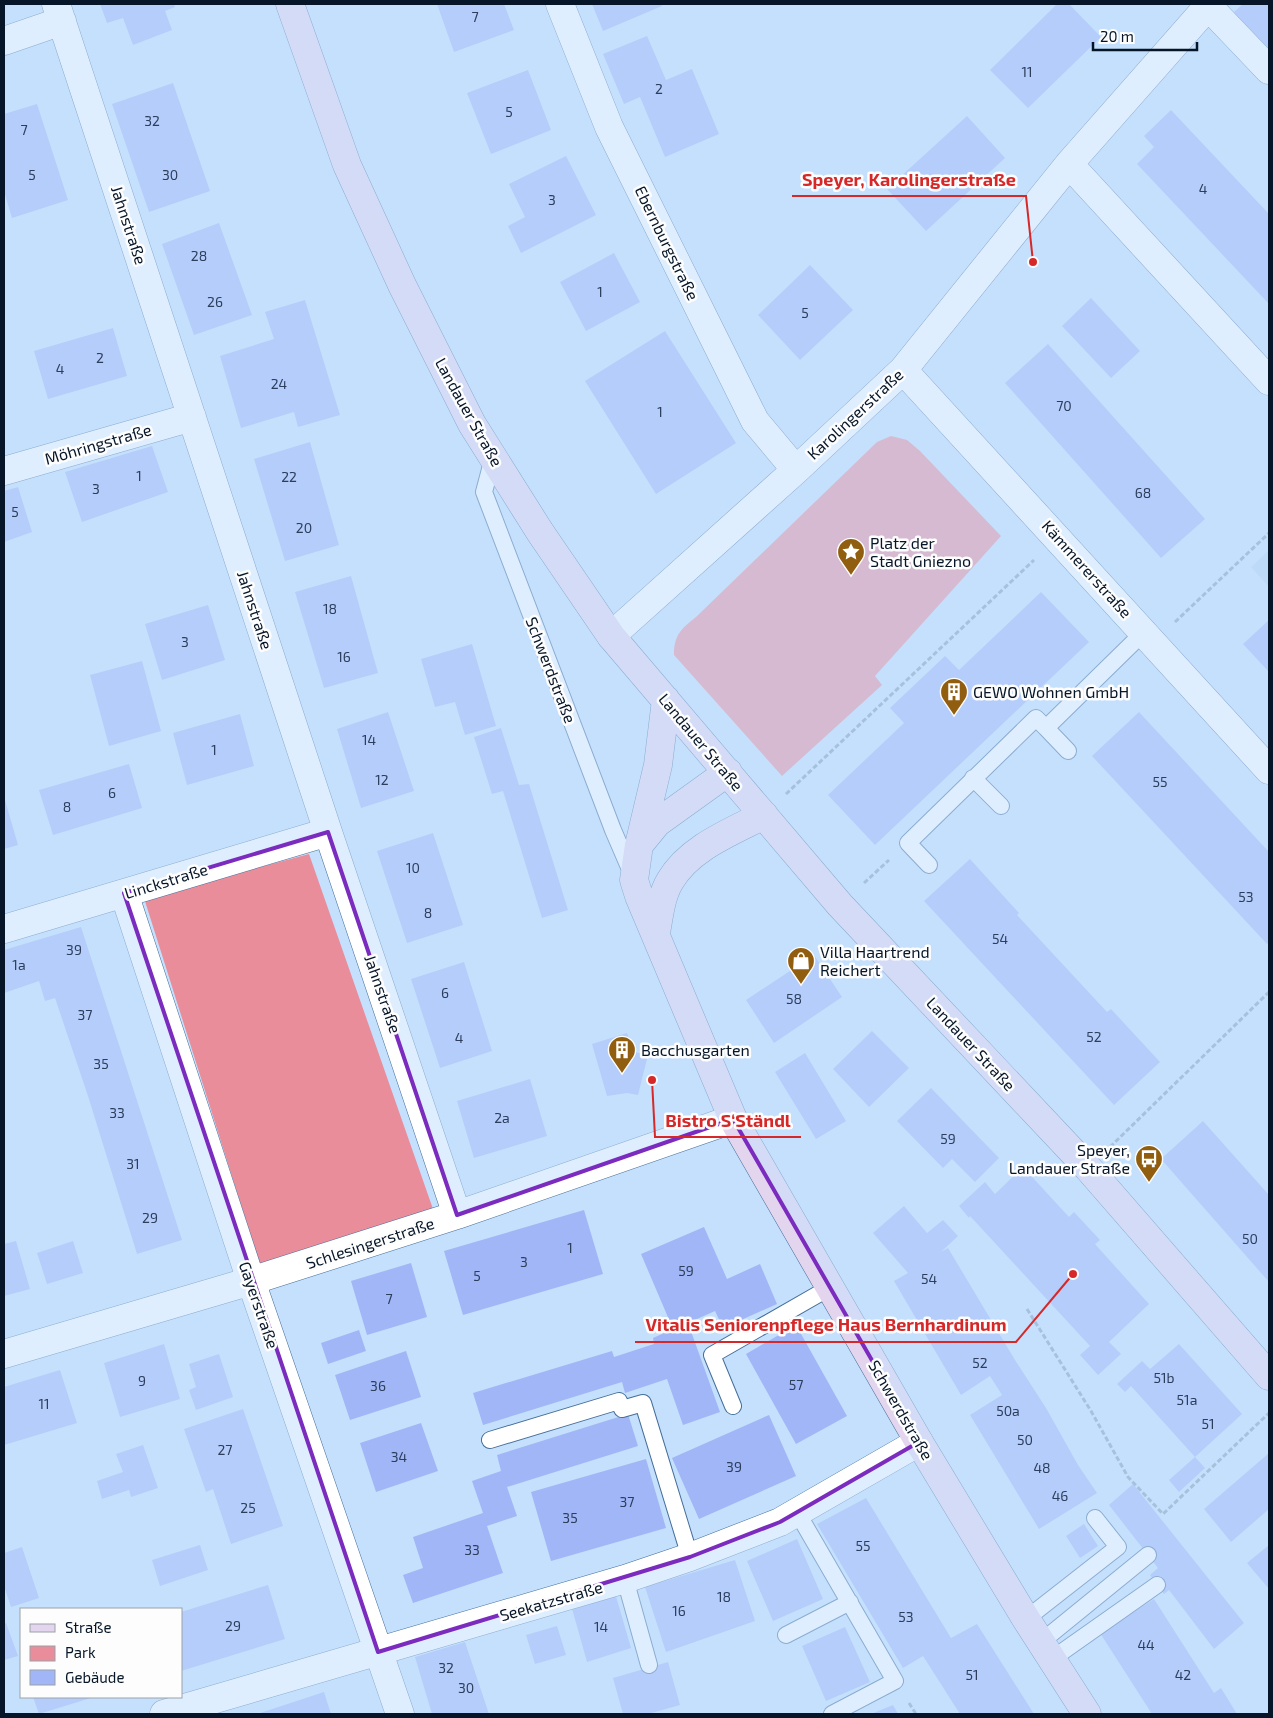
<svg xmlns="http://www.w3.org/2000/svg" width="1273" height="1718" viewBox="0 0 1273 1718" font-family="'Exo 2',sans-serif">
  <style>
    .built { fill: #b4d3f4 }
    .green { fill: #e98d9b }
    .building { fill: #a1b6f6 }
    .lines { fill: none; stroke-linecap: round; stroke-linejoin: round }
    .lane-casing { stroke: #446e9a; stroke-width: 18 }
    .street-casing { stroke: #446e9a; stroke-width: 29 }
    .secondary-casing { stroke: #446e9a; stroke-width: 29 }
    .path { stroke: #849cb6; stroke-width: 3; stroke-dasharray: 5 2.5; stroke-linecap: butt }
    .lane { stroke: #fff; stroke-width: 16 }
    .street { stroke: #fff; stroke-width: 28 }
    .secondary { stroke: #e4d5ee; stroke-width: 28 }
    .marked { fill: none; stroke: #7b2cbf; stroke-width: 4; stroke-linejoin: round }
    .labels { text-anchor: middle; stroke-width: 5; stroke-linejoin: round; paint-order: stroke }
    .number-label { font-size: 14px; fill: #2d3e5c }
    .street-label { font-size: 16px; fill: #061628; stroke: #fdfdfd }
    .poi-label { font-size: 16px; fill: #061628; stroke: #fdfdfd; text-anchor: start }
    .leader { fill: none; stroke: #d62828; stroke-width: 2 }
    .callout-dot { fill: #d62828; stroke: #fdfdfd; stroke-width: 2 }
    .callout-label { font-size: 18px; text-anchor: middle; font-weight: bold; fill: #d62828; stroke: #fdfdfd; stroke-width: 5; stroke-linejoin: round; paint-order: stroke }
  </style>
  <rect width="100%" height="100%" fill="#c4e0fd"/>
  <path class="built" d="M1269 550V587L1251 567Z"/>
  <path class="green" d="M891 436 907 440 920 451 1001 536 875 676 882 685 782 776 674 655C674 635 681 629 696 617L877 442Z
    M309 854 433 1209 260 1265 144 898Z"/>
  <path class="building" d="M100 4H174L175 7 165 11 172 30 133 45 123 18 107 23Z
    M437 4H504L514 30 454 52Z
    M592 4H661L662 6 603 31Z
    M1057 4H1069L1101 37 1028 108 990 70Z
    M1243 4H1269V50L1234 12Z
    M647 36 666 80 692 69 719 134 665 157 640 97 624 104 603 54Z
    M528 70 551 130 491 154 467 93Z
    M173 83 210 191 149 212 112 104Z
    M37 104 68 200 12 218 4 191V114Z
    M1171 110 1269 214V304L1137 164 1154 147 1144 136Z
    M967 116 1005 158 926 231 887 189Z
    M566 156 596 215 521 253 508 226 525 217 509 184Z
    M219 223 252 315 194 335 162 244Z
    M614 253 640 302 586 331 560 282Z
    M810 265 853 310 800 360 758 315Z
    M1091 298 1140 351 1111 378 1062 326Z
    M305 300 340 415 298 427 294 412 241 428 220 356 274 339 265 312Z
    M113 328 127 376 48 399 34 351Z
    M665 331 736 443 656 494 585 381Z
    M1048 344 1205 519 1161 558 1005 383Z
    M310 442 339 545 285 561 254 459Z
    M152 446 168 492 82 522 65 472Z
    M18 487 32 532 4 542V491Z
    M351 576 378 673 324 688 295 592Z
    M1041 592 1089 642 875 845 828 795 904 723 890 708 945 656 959 670Z
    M208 605 225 660 162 680 145 624Z
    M1269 620V672L1243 644Z
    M472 644 496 726 465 735 455 702 435 707 421 659Z
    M142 661 161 731 109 746 90 675Z
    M388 712 414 791 361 808 337 729Z
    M1139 712 1269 852V942L1267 944 1092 756Z
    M240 714 254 766 187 785 173 733Z
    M501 728 519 785 529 784 568 910 542 918 503 791 492 794 474 737Z
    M129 764 142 808 53 835 39 790Z
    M5 800 18 845 4 849V801Z
    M433 833 463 925 407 943 377 851Z
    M970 859 1019 913 1017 915 1107 1012 1111 1009 1160 1062 1114 1105 924 901Z
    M81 927 182 1240 137 1254 88 1096 55 998 45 1001 39 981 4 993V950Z
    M814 955 842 997 774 1043 746 1000Z
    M464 962 492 1051 440 1068 411 979Z
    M872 1031 909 1068 869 1107 833 1069Z
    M627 1033 634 1052 648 1055 638 1095 627 1093 607 1096 592 1044Z
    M805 1053 846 1121 816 1139 775 1072Z
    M530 1079 547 1136 474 1158 457 1101Z
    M931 1088 999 1158 975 1182 952 1159 943 1168 897 1121Z
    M1203 1121 1269 1195V1282L1161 1159Z
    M1023 1167 1069 1217 1074 1212 1100 1240 1095 1244 1149 1304 1109 1342 1121 1354 1098 1375 1080 1355 1090 1346 970 1216 969 1218 959 1206 985 1182 995 1194Z
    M904 1206 927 1233 943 1220 958 1236 941 1252 948 1248 1015 1360 1046 1408 1078 1465 1097 1493 1039 1529 970 1415 1002 1395 990 1376 961 1395 894 1281 908 1273 873 1233Z
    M584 1210 603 1274 463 1315 444 1251Z
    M704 1227 727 1279 760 1264 777 1304 723 1328 715 1311 688 1323 720 1412 683 1425 667 1379 625 1393 622 1382 483 1425 473 1393 612 1351 614 1357 654 1344 653 1338 673 1329 641 1254Z
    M16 1241 30 1289 4 1296V1244Z
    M73 1241 83 1273 47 1284 37 1253Z
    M411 1263 427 1317 367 1335 351 1281Z
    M796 1325 847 1416 796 1444 746 1354Z
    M359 1330 366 1351 328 1364 321 1343Z
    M164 1344 180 1399 120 1417 104 1363Z
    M1179 1344 1242 1414 1195 1457 1205 1468 1179 1492 1169 1480 1195 1457 1131 1386 1125 1392 1117 1384 1142 1361 1150 1369Z
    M406 1351 421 1397 350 1420 335 1375Z
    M219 1354 233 1397 196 1410 189 1390 196 1387 189 1364Z
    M60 1370 77 1423 4 1445V1387Z
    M243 1409 283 1526 231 1544 213 1489 206 1492 184 1429Z
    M628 1414 638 1446 507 1487 517 1516 487 1526 503 1573 413 1603 403 1575 423 1568 413 1537 483 1513 472 1481 501 1471 497 1455Z
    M769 1415 796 1476 699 1519 672 1458Z
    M421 1423 438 1471 376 1492 360 1443Z
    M143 1445 158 1488 131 1497 129 1490 102 1499 97 1481 123 1472 116 1454Z
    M1269 1453V1509L1231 1542 1204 1509Z
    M646 1459 666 1528 551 1561 531 1492Z
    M1133 1484 1244 1623 1214 1649 1169 1590 1164 1594 1150 1575 1158 1568 1109 1505Z
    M866 1498 951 1638 977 1624 1034 1714H960L923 1656 903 1668 817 1524Z
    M1084 1524 1098 1546 1080 1558 1066 1536Z
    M797 1539 823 1599 773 1621 747 1561Z
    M200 1545 208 1570 160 1586 152 1560Z
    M1269 1545V1589L1247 1563Z
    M22 1547 39 1598 11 1607 4 1586V1553Z
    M735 1560 755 1621 666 1652 645 1587Z
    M268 1585 285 1639 181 1671V1612Z
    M615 1593 631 1648 587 1662 571 1605Z
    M1154 1599 1214 1693 1221 1688 1237 1714H1152L1100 1633Z
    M6 1623 18 1656 4 1660V1624Z
    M557 1626 566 1655 535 1664 526 1635Z
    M845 1627 870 1682 826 1701 802 1646Z
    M465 1642 489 1714H432L415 1657Z
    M668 1662 680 1705 648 1714H623L613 1678Z
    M324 1692 331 1714H257Z
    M33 1697H94L39 1714Z
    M893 1705 898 1714H871Z"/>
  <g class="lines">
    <defs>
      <path id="lane" d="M493 458 484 492 613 830 632 874
        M1046 728 1068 751
        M973 778 1001 806
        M929 865 908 843 1036 718 1046 728 1144 632
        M733 1406 712 1355 829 1288
        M490 1440 619 1401 622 1409 643 1403 690 1557
        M797 1512 895 1681 832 1714
        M625 1579 649 1665
        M1026 1619 1118 1547 1095 1518
        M786 1635 850 1602
        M1041 1642 1148 1555
        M1052 1659 1157 1585"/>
      <path id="street" d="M56 4 328 832 457 1215
        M560 4 609 127 755 421 796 470
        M1208 6 1269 70
        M4 41 62 21
        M1069 164 1269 381
        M903 370 1269 770
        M4 471 192 417
        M611 636 796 470 903 370 1069 164 1210 4
        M124 893 251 1281 400 1714
        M4 929 328 832
        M4 1354 251 1281 457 1215 733 1119
        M164 1714 625 1579 690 1557 780 1522 919 1442"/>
      <path id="secondary" d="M290 4 347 165 402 285 472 424 540 532 611 636 840 905 1088 1168 1269 1376
        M728 772 657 823 639 845 634 880 639 896 733 1119 919 1442 1026 1619 1087 1714
        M640 841 658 765 666 700
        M656 933C659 916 661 896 670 881 689 848 731 832 764 815"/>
    </defs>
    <use href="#lane" class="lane-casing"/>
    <use href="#street" class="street-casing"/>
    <use href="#secondary" class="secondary-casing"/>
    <path class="path" d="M1175 622 1269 533
      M786 794 1034 560
      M864 883 889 860
      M1110 1147 1269 992
      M1027 1309 1091 1411 1128 1477 1163 1514 1269 1413
      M909 1703 916 1714"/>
    <use href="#lane" class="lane"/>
    <use href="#street" class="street"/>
    <use href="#secondary" class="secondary"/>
  </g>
  <path d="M0 0H1273V1718H0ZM328 832 457 1215 733 1119 919 1442 780 1522 690 1557 378 1652 124 893Z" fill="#c4e0fd" fill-opacity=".55" fill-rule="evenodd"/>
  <path class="marked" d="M328 832 457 1215 733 1119 919 1442 780 1522 690 1557 378 1652 124 893Z"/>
  <defs>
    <symbol id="sight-pin" viewBox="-11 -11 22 30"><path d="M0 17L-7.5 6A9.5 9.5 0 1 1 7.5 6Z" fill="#915d0f" stroke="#fdfdfd"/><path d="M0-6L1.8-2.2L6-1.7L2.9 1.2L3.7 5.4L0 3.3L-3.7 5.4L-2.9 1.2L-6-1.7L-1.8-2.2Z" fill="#fff"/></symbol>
    <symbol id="building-pin" viewBox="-11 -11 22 30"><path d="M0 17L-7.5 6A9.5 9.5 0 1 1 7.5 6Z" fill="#915d0f" stroke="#fdfdfd"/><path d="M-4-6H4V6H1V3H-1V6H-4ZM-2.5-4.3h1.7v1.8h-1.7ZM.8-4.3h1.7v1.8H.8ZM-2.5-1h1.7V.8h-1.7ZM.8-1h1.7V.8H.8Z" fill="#fff"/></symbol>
    <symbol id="shop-pin" viewBox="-11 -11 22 30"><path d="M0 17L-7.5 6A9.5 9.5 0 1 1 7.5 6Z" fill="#915d0f" stroke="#fdfdfd"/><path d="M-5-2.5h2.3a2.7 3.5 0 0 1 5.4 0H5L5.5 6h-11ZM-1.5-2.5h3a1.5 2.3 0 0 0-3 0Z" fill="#fff"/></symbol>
    <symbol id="bus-pin" viewBox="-11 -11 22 30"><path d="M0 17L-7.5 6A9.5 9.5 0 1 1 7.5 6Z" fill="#915d0f" stroke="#fdfdfd"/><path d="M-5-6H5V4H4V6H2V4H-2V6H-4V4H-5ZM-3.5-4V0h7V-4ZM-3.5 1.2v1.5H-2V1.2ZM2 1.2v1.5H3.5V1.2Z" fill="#fff"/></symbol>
  </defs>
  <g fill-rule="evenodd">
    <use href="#sight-pin" x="835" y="536" width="32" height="43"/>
    <use href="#building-pin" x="938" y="676" width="32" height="43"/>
    <use href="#shop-pin" x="785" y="945" width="32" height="43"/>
    <use href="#building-pin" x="606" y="1034" width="32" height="43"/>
    <use href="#bus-pin" x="1133" y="1143" width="32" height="43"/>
  </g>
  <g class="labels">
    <g class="number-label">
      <text x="475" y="22">7</text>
      <text x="1027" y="77">11</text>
      <text x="659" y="94">2</text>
      <text x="509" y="117">5</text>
      <text x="152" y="126">32</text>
      <text x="24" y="135">7</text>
      <text x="32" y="180">5</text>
      <text x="170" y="180">30</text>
      <text x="1203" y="194">4</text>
      <text x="552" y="205">3</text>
      <text x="199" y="261">28</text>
      <text x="600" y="297">1</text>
      <text x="215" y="307">26</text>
      <text x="805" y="318">5</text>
      <text x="100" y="363">2</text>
      <text x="60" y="374">4</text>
      <text x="279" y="389">24</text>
      <text x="1064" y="411">70</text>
      <text x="660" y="417">1</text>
      <text x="139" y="481">1</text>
      <text x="289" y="482">22</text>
      <text x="96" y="494">3</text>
      <text x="1143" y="498">68</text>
      <text x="15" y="517">5</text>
      <text x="304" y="533">20</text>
      <text x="330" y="614">18</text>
      <text x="185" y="647">3</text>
      <text x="344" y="662">16</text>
      <text x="369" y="745">14</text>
      <text x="214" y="755">1</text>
      <text x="382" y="785">12</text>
      <text x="1160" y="787">55</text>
      <text x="112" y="798">6</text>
      <text x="67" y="812">8</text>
      <text x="413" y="873">10</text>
      <text x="1246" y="902">53</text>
      <text x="428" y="918">8</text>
      <text x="1000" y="944">54</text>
      <text x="74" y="955">39</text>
      <text x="19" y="970">1a</text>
      <text x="445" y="998">6</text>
      <text x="794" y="1004">58</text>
      <text x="85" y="1020">37</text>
      <text x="1094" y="1042">52</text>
      <text x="459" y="1043">4</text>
      <text x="101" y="1069">35</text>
      <text x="117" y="1118">33</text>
      <text x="502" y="1123">2a</text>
      <text x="948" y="1144">59</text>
      <text x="133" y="1169">31</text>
      <text x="150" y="1223">29</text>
      <text x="1250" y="1244">50</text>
      <text x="570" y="1253">1</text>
      <text x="524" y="1267">3</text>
      <text x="686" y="1276">59</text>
      <text x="477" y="1281">5</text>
      <text x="929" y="1284">54</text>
      <text x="389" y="1304">7</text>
      <text x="980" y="1368">52</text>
      <text x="1164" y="1383">51b</text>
      <text x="142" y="1386">9</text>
      <text x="796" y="1390">57</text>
      <text x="378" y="1391">36</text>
      <text x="1187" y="1405">51a</text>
      <text x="44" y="1409">11</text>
      <text x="1008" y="1416">50a</text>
      <text x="1208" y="1429">51</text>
      <text x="1025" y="1445">50</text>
      <text x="225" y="1455">27</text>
      <text x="399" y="1462">34</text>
      <text x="734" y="1472">39</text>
      <text x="1042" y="1473">48</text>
      <text x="1060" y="1501">46</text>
      <text x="627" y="1507">37</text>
      <text x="248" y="1513">25</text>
      <text x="570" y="1523">35</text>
      <text x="863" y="1551">55</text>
      <text x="472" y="1555">33</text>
      <text x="724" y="1602">18</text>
      <text x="679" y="1616">16</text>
      <text x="906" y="1622">53</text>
      <text x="233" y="1631">29</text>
      <text x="601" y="1632">14</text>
      <text x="1146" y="1650">44</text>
      <text x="446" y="1673">32</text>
      <text x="972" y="1680">51</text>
      <text x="1183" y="1680">42</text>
      <text x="466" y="1693">30</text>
    </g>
    <g class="street-label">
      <text transform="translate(129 225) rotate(72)" y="6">Jahnstraße</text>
      <text transform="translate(667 243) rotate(64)" y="6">Ebernburgstraße</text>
      <text transform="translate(469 412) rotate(61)" y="6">Landauer Straße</text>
      <text transform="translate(855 414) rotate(-43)" y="6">Karolingerstraße</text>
      <text transform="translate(98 444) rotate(-16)" y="6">Möhringstraße</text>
      <text transform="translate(1087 569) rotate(48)" y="6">Kämmererstraße</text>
      <text transform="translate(255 610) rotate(72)" y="6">Jahnstraße</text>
      <text transform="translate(551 670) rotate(69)" y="6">Schwerdstraße</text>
      <text transform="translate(701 742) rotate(50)" y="6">Landauer Straße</text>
      <text transform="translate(166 881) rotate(-17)" y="6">Linckstraße</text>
      <text transform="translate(383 994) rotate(71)" y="6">Jahnstraße</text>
      <text transform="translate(971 1044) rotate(47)" y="6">Landauer Straße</text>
      <text transform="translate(370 1243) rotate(-18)" y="6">Schlesingerstraße</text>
      <text transform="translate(259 1305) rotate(71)" y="6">Gayerstraße</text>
      <text transform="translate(901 1410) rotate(60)" y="6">Schwerdstraße</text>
      <text transform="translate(551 1601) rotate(-16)" y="6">Seekatzstraße</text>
    </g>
    <g class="poi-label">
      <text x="870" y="549">Platz der<tspan x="870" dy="18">Stadt Gniezno</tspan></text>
      <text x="973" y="698">GEWO Wohnen GmbH</text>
      <text x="820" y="958">Villa Haartrend<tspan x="820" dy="18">Reichert</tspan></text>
      <text x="641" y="1056">Bacchusgarten</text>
      <text x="1130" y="1156" text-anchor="end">Speyer,<tspan x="1130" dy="18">Landauer Straße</tspan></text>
    </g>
  </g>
  <path class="leader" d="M1033 262L1026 196H792M652 1080L655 1137H801M1073 1274L1016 1342H635"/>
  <g class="callout-dot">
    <circle cx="1033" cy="262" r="5"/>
    <circle cx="652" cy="1080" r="5"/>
    <circle cx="1073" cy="1274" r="5"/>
  </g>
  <g class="callout-label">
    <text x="909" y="186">Speyer, Karolingerstraße</text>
    <text x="728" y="1127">Bistro S‘Ständl</text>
    <text x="826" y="1331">Vitalis Seniorenpflege Haus Bernhardinum</text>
  </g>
  <rect width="1273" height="1718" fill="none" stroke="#061628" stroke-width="10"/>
  <rect x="20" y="1608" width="162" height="90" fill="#fdfdfd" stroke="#9aa1a8"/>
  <rect x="30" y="1624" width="25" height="8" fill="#e4d5ee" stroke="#9aa1a8"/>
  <text x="65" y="1633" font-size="15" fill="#061628">Straße</text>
  <rect x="30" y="1646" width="25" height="15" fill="#e98d9b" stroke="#9aa1a8"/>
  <text x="65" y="1658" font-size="15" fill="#061628">Park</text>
  <rect x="30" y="1670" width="25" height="15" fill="#a1b6f6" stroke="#9aa1a8"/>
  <text x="65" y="1683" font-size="15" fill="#061628">Gebäude</text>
  <path d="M1093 42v8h104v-8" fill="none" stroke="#061628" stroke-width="2.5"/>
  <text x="1100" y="42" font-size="15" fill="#061628" stroke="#fdfdfd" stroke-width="4" paint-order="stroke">20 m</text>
</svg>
